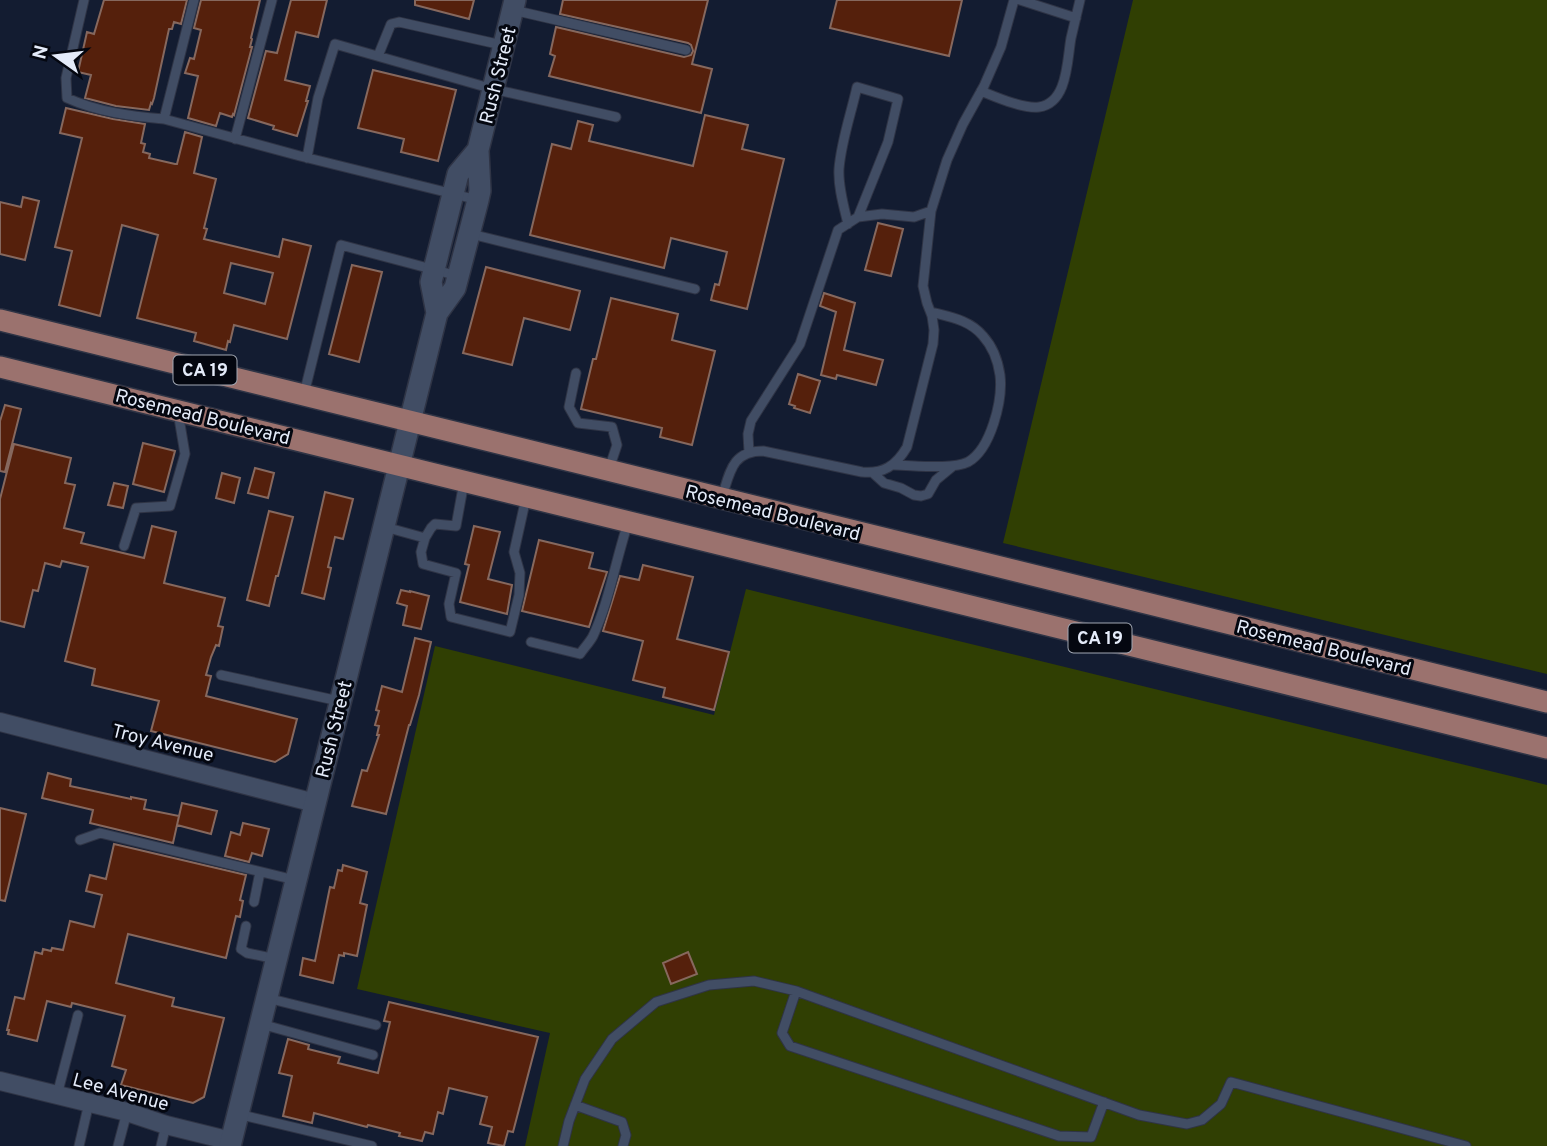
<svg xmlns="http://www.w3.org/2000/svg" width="1547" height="1146" viewBox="0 0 1547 1146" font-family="Overpass,sans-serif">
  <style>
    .green { fill: #303f03 }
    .building { fill: #55200c; stroke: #86685e; stroke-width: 2; fill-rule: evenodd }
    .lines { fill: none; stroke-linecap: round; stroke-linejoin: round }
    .service-casing { stroke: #2f3445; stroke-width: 11 }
    .minor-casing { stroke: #2f3445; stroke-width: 20 }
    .tertiary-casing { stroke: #2f3445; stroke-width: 24 }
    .primary-casing { stroke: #2f3445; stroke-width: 24 }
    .service { stroke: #414d64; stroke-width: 9 }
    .minor { stroke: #414d64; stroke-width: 18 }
    .tertiary { stroke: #414d64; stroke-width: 21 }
    .primary { stroke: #9b726e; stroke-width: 21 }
    .labels { text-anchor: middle; stroke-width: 6; stroke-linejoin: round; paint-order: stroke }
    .shield { fill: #040710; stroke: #a1a7b3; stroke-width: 2 }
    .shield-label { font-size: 18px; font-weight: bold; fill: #e4ebf9 }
    .street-label { font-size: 19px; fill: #e4ebf9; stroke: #040710 }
  </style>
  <rect width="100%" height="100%" fill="#131c31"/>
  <path class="green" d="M1133 0H1547V674L1003 543Z
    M746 589 1547 785V1146H525L550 1033 357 989 435 646 714 715Z"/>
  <path class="building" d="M104 0H187L181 24 174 22 172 29H169L154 98 152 104 151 103 149 110 116 106 85 98 91 75 78 72 87 32 94 34Z
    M201 0H260L251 38 252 39 250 47H252L234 115 233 114 232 117 220 113 216 126 188 118 198 76 185 73 190 58 194 59 201 30 194 28Z
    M291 0H327L318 37 296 32 285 80 310 86 306 101H308L297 136 273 129 274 126 248 118 266 51 277 53Z
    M415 0H474L469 19 415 5Z
    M563 0H708L692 64 712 69 701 113 549 76 555 56 550 54 556 27 684 57 691 55 693 51 691 45 688 43 560 14Z
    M837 0H962L949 56 830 28Z
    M373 70 456 90 438 161 401 152 404 139 358 128Z
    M66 108 113 119 145 124 141 143 145 144 143 152 150 154 149 158 175 164H177L185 132 202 137 194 173 216 179 204 228 207 229 204 239 279 257 283 239 311 246 287 339 234 325 230 342 228 341 226 350 194 341 196 333 137 318 158 235 122 225 100 316 59 305 72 251 55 247 82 138 60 133ZM231 263 273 273 265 304 224 293Z
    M705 115 748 125 742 149 784 159 747 309 711 300 715 284 719 285 727 252 671 238 664 268 530 235 552 144 571 149 578 121 593 125 589 141 693 166Z
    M23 197 39 201 25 260 0 254V202L21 207Z
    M878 223 903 229 891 276 865 270Z
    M352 265 382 272 359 362 329 354Z
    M486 267 580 291 570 330 524 318 512 365 463 353Z
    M824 293 855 303 844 350 883 360 876 385 837 375 836 379 821 375 836 312 820 306Z
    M611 298 678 314 672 340 715 351 692 445 660 437 662 428 581 409 593 359H596Z
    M798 374 820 381 810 413 794 408 795 406 789 404Z
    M5 405 21 409 5 472 0 471V421Z
    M143 443 175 451 164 492 133 484Z
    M14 444 71 458 65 483 75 485 64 528 84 533 81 543 144 558 152 526 176 532 164 583 225 598 218 626 223 627 219 646 216 645 211 657 206 675 211 676 206 696 297 719 288 754 275 762 151 731 159 701 92 685 95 669 65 661 88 567 62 561 60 567 45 563 38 591 33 590 24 627 0 621V499Z
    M255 468 274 473 268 498 248 493Z
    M222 473 240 478 234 503 216 498Z
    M114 483 128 486 123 508 108 505Z
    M325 492 353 499 343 539 335 537 328 567 331 568 324 599 302 593Z
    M269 511 293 517 278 576H276L269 606 247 600Z
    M474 526 500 532 488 579 512 585 507 614 460 602 469 565 465 564Z
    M539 540 593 553 589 568 607 572 589 627 522 611Z
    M643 565 693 577 677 639 729 652 714 710 663 697 665 688 633 680 643 641 603 631 620 576 639 580Z
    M401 590 410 592V591L429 596 421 629 403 625 407 606 397 603Z
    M415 638 431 642 419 695 410 725H409L386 814 352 806 362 770 367 771 379 735H377L379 726 375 725 379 711 376 710 382 686 402 692Z
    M48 773 71 779 70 786 131 799V797L146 800 144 809 179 816 173 843 90 823 93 810 42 798Z
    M182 803 217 811 211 834 177 825Z
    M0 808 26 814 5 901 0 900Z
    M243 823 269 829 262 856 252 853 249 862 225 856 231 832 240 835Z
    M114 844 246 875 240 900 243 901 240 917 236 916 226 958 128 934 116 983 174 998 172 1006 224 1018 204 1097 193 1103 121 1085 126 1070 112 1066 125 1016 72 1003 71 1007 47 1001 37 1041 8 1034 9 1030H7L15 997 24 999 35 952 42 954 43 949 51 951 52 948 63 950 70 921 94 927 102 895 86 891 90 875 106 879Z
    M343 865 367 872 360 903 367 905 357 956 344 953V956L339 955 333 983 300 975 303 958 315 961 330 887 334 888 338 870 342 871Z
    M688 952 697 974 671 984 663 963Z
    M389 1002 538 1037 513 1132 508 1131 504 1146 488 1143 492 1127 480 1124 487 1097 449 1088 443 1114 438 1112 433 1134 425 1132 422 1141 399 1136 400 1133 368 1125 367 1127 314 1113 312 1123 283 1116 292 1076 279 1073 288 1039 309 1045 308 1049 340 1057 338 1063 378 1073 390 1022 384 1021Z"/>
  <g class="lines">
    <defs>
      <path id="service" d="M84 0 66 78 67 98C98 112 130 116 164 119
        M194 0 164 119 300 156 478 200
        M1020 0 1076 18
        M513 10 686 50
        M378 56 391 24 399 22 502 45
        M981 91C996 97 1023 109 1039 107 1068 103 1067 60 1071 38 1074 25 1077 13 1080 0
        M235 139 272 0
        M307 158 318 98 335 44 493 89 616 117
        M848 224C844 207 838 187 839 169 841 142 851 114 857 87L898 99 888 142 858 217
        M471 234 695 289
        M576 373 569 407 578 423 612 427 617 445 609 469
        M304 394 341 245 458 276
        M749 452 748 434 751 421 800 344 838 230 858 217 882 214 914 217 931 211
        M894 465C912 465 952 470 968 462 991 449 1003 400 1000 375 998 361 993 347 983 336 970 320 950 317 931 312
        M873 473 884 483 901 488 914 495 921 496 928 494 936 480 953 466
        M722 497C730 472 732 451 763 451L862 472C883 474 896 466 907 447L933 344 934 330 932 316 927 303 923 286 931 211 947 160 963 124 984 86 1001 47 1014 0
        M385 527 425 538 421 552 423 564 456 573 449 604 451 617 510 632 519 595 520 573 514 552 526 498
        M425 538 431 528 435 524 456 526 464 482
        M124 546 136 508 170 506 185 454 178 412
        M531 642 580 654C584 648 590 642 593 636 609 602 616 559 628 523
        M221 675 339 701
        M80 840 100 833 295 880
        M254 902 260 872
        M246 926 241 949 247 953 276 959
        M796 991 782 1033 790 1046 1059 1136 1091 1137 1104 1102
        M267 998 376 1025
        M261 1024 373 1055
        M57 1095 78 1015
        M575 1105 622 1122 626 1135 623 1146
        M238 1114 372 1146
        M79 1146 89 1103
        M118 1146 127 1112
        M161 1146 166 1125
        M563 1146 569 1121 585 1079 612 1039 656 1002 709 985 754 981 796 991 1139 1115 1187 1124 1202 1120 1221 1104 1231 1082 1466 1146"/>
      <path id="minor" d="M0 722 315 803
        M0 1081 127 1112 166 1125 231 1141"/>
      <path id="tertiary" d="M437 313 431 282 458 174 478 150
        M230 1146 437 313 455 288 478 200 480 191 478 150 515 0"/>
      <path id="primary" d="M0 320 1547 702
        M0 367 1547 748"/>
    </defs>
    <use href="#service" class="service-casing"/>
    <use href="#minor" class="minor-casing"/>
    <use href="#tertiary" class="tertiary-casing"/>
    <use href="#primary" class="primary-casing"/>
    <use href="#service" class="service"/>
    <use href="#minor" class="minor"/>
    <use href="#tertiary" class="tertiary"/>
    <use href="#primary" class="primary"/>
  </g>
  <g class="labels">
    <g class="shield">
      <rect x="173.5" y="355.5" width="63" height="29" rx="5"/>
      <rect x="1068.5" y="623.5" width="63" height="29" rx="5"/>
    </g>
    <g class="shield-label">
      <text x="205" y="376">CA 19</text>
      <text x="1100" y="644">CA 19</text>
    </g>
    <g class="street-label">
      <text transform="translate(497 75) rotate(-76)" y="7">Rush Street</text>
      <text transform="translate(203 416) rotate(14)" y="7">Rosemead Boulevard</text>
      <text transform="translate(773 512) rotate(14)" y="7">Rosemead Boulevard</text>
      <text transform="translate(1324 647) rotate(14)" y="7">Rosemead Boulevard</text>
      <text transform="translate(333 729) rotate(-76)" y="7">Rush Street</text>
      <text transform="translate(163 742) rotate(14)" y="7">Troy Avenue</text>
      <text transform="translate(121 1091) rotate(15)" y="7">Lee Avenue</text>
    </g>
  </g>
  <g transform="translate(56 56) rotate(284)" stroke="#040710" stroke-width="5" paint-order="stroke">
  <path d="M0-5L12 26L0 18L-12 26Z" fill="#e4ebf9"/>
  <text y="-10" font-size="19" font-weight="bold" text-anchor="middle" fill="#e4ebf9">N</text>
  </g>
</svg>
